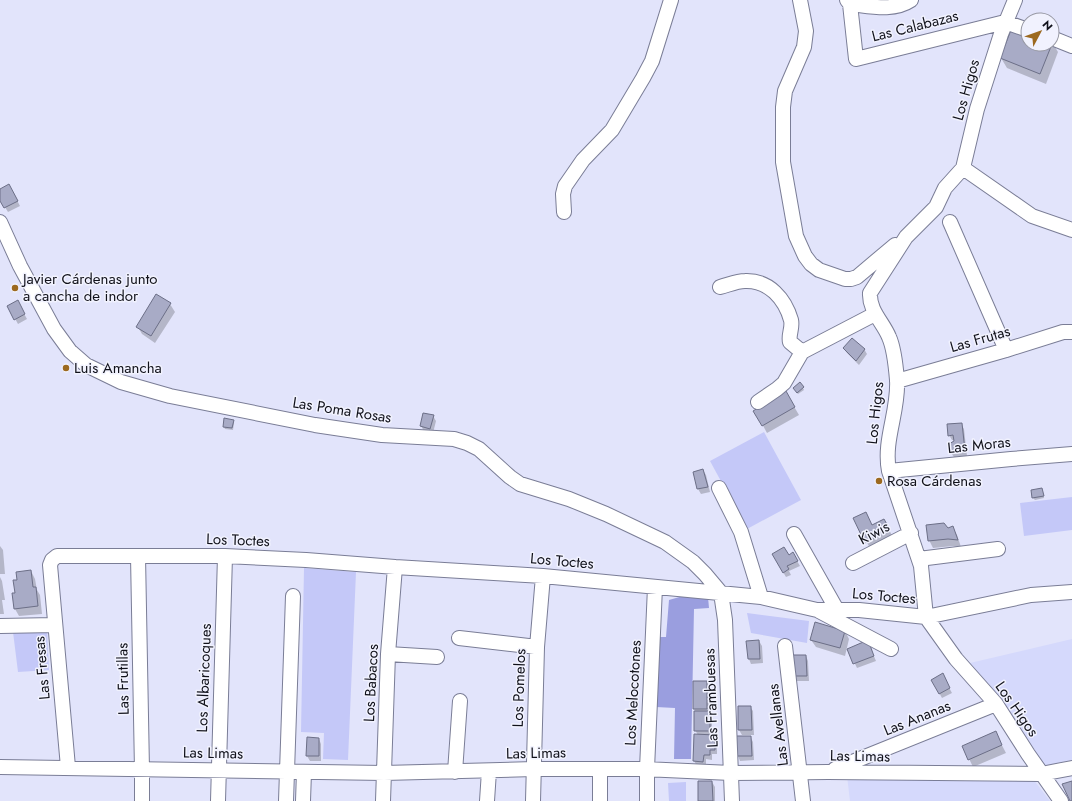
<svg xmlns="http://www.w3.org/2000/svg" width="1072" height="801" viewBox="0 0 1072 801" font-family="Jost,sans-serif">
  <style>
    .built { fill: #d5d9fc }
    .green { fill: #c4c8f8 }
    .forest { fill: #9a9edf }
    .shadow { fill: #0003 }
    .building { fill: #a8abc6; stroke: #6c6f87 }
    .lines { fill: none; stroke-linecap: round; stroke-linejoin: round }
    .minor-casing { stroke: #7a7d96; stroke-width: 16 }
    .minor { stroke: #fff; stroke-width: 14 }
    .poi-dot { fill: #9c691f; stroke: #f1f2fe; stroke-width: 1.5 }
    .labels { text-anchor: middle; stroke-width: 3; stroke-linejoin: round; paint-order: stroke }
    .street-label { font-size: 15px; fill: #10111a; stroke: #f1f2fe }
    .poi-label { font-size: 15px; fill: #10111a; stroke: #f1f2fe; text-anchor: start }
  </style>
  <rect width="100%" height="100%" fill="#e2e4fb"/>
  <path class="built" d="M1072 639V760L1039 767 998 695 970 663Z
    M847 776 1033 779 1050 801H850Z"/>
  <path class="green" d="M764 432 801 500 747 529 710 461Z
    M1072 497V530L1024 536 1020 503Z
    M304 568 356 572 348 760 323 759 324 733 301 732Z
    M747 613 809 621 807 643 751 633Z
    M47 630 49 670 18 672 13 632Z
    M686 782V801H669L668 783Z"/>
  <path class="forest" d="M683 596 694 598 708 597 709 608 694 609 691 759H674L675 708 656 707 657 637H666L669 600Z"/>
  <path class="shadow" d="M1052 42 1058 52 1046 84 1007 68 1001 58 1028 44H1052Z
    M9 185 20 206 8 212 0 199V190Z
    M17 301 27 319 18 324 8 306Z
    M170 304 175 312 155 343 142 334 138 327Z
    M844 349H864L867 354 859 365 847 353Z
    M803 388 804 390 798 394 795 390Z
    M786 393 799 415 767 433 755 411Z
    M433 416 436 421 433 433 424 431 421 426Z
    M233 421 234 423 233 430 225 429 224 427Z
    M961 424 964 429 967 456 954 457 951 453 955 440H952L949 435Z
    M703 470 706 475 710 492 701 494 698 489 694 472Z
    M1042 489 1044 498 1035 500 1033 498Z
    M854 519 872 526 888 527 892 536 871 550Z
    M952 527 957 535 961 547 953 546 933 548 929 540Z
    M0 546 3 550 5 574H0Z
    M793 554 800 566 789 571 791 575 786 577 773 555 788 556Z
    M31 571 35 579 37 590 40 595 42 614 19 616 15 609 16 594Z
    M0 577 2 581 5 600H2L4 614H0Z
    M845 631 849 639 845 656 816 647 811 640Z
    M759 641 762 646 763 663 751 664 749 659 747 642Z
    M870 647 876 661 857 668 848 649Z
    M806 656 808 661 809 681H797L794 676Z
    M942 675 952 693 942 698 932 680Z
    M707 682 709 687 710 713 712 717V735L715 736 717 740V754H712V760L706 759V766H697L694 761 698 735 695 730 696 712 694 709Z
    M739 707H750L753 711 754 735H742L739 730Z
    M995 732 1006 753 973 767 963 746Z
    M750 736 753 742 754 760 740 761 738 756Z
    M319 739 321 744V761H310L307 756Z
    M712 782 715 787V801H699Z"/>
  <path class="building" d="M1013 25 1028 31V44H1052L1040 74 1000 58Z
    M9 184 18 201 4 208 0 201V189Z
    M156 294 171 303 151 336 136 327Z
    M18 300 25 314 14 320 7 306Z
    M852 338 865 349 856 361 843 348Z
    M800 382 804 387 797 393 793 388Z
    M786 391 795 407 762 426 753 411Z
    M423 413 434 415 430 429 420 426Z
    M224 418 234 420 232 428 223 427Z
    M962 423 965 451 950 453 949 444 954 441 953 435 948 436 947 424Z
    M703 469 708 487 697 489 693 472Z
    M1042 488 1044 496 1032 498 1031 490Z
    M866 512 872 525 884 519 889 528 878 533 879 536 865 543 853 518Z
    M944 523 948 528 953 526 958 540 948 539 928 541 926 525Z
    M784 547 789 555 793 552 798 561 787 566 789 569 783 573 772 554Z
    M31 570 33 587H36L38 606 14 609 12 593H15L13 580H17L16 572Z
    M815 622 845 631 840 648 810 640Z
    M759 640 760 659H748L746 641Z
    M868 640 874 656 853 664 847 649Z
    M793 655H806L807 676H793Z
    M943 673 950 688 939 694 931 680Z
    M693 681H707V709H693Z
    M738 706H751L752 730H738Z
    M694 711H710V731H694Z
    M996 731 1002 745 968 760 962 746Z
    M694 734 715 735V750H710V755H704L703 762 693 761Z
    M736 736H751L752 756H737Z
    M307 737 319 738V756H306Z
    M698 781H712L713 801H698Z
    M1072 781V801H1070L1062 784Z"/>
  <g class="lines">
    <defs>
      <path id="minor" d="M800 0 806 31 804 47 785 91 783 107V162L796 236 805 256 811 264 819 270 845 279H851L857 277 895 245
        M847 0 850 4 856 59 1005 22 1028 30
        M1015 0 1001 34 977 109 963 168 945 188 936 207 906 237 870 293C869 311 883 322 889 337 894 348 896 368 897 380 899 411 883 440 889 471L921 566 926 617 956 659 996 704 1028 754 1061 801
        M850 4C870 6 893 12 911 0
        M1052 38 1072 46
        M963 168 1032 216 1072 230
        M564 212 563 194 565 186 583 160 612 130 643 78 652 61 671 0
        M0 222 20 266 54 329 70 351 86 365 121 382 170 396 315 425 382 435 454 439 467 443 479 449 510 477 520 484 569 499 606 514 665 542 693 562 705 574 721 593 725 620 732 801
        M950 222 1006 350
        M720 287C728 285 737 281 745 281 769 280 785 299 791 320 793 328 788 335 790 342L802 352
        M897 381 1006 350 1063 332H1072
        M758 402 777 389 784 383 802 352 875 314
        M889 471 1011 459 1072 454
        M719 488 741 532 761 597
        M794 534 837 610
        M138 556 142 770V801
        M919 559 998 549
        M853 563 911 533
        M819 611 891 649
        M0 626 55 625
        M459 638 537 647
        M785 646 803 801
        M388 654 437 657
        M0 767 384 773 534 769H644L731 773 828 772 1041 774 1072 768
        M68 767 50 565 52 560 57 556H225L306 560 395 567 543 576 761 597 817 610H859L926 617 1031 595 1072 592
        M600 769V801
        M835 769 996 704
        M455 772 460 701
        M218 801 225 556
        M286 801 293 596
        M303 801 304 772
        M383 801 388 654 395 567
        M487 801 489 771
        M533 801 537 647 543 576
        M647 801V769L655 587"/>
    </defs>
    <use href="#minor" class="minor-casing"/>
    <use href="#minor" class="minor"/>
  </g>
  <g class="poi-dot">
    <circle cx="15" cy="288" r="4"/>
    <circle cx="66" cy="368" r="4"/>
    <circle cx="879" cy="481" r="4"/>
  </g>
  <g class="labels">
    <g class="street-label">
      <text transform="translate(915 26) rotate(-14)" y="5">Las Calabazas</text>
      <text transform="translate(966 90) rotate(-74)" y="5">Los Higos</text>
      <text transform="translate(980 339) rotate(-16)" y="5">Las Frutas</text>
      <text transform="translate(342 410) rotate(9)" y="5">Las Poma Rosas</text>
      <text transform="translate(875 413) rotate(-84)" y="5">Los Higos</text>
      <text transform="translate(979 445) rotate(-6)" y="5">Las Moras</text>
      <text transform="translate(874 533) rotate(-28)" y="5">Kiwis</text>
      <text transform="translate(238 540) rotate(2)" y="5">Los Toctes</text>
      <text transform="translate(562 561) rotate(5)" y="5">Los Toctes</text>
      <text transform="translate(884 596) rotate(5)" y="5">Los Toctes</text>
      <text transform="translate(42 668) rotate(-95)" y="5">Las Fresas</text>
      <text transform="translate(204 678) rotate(-88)" y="5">Los Albaricoques</text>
      <text transform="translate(123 679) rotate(-91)" y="5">Las Frutillas</text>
      <text transform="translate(371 683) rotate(-87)" y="5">Los Babacos</text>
      <text transform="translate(519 688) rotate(-88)" y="5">Los Pomelos</text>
      <text transform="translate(633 693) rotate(-87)" y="5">Los Melocotones</text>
      <text transform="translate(711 698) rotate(-92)" y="5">Las Frambuesas</text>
      <text transform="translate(1017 709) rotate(55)" y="5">Los Higos</text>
      <text transform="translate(917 718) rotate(-22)" y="5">Las Ananas</text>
      <text transform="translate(778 725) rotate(-97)" y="5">Las Avellanas</text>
      <text transform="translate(213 753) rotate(1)" y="5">Las Limas</text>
      <text transform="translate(536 753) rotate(-1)" y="5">Las Limas</text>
      <text transform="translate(860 756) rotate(1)" y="5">Las Limas</text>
    </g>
    <g class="poi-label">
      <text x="23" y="284">Javier Cárdenas junto<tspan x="23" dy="17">a cancha de indor</tspan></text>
      <text x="74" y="373">Luis Amancha</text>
      <text x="887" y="486">Rosa Cárdenas</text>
    </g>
  </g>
  <g transform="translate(1040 32) rotate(49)"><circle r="19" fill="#f1f2fe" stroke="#9798a3"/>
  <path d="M0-3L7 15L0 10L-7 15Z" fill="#9c691f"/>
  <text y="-6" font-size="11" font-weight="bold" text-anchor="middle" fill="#10111a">N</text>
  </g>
</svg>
